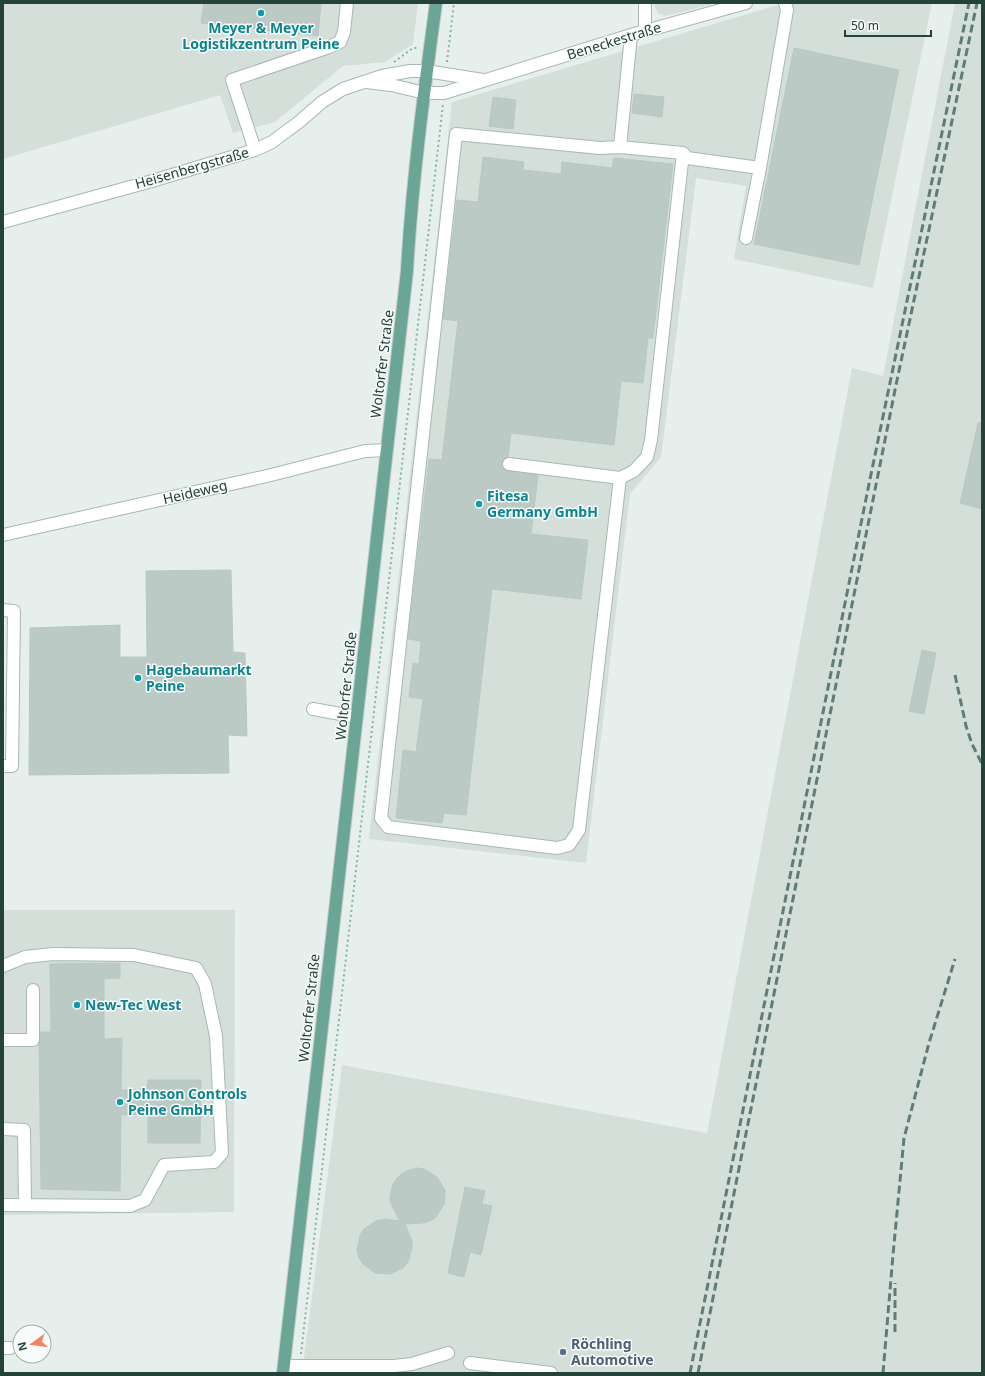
<svg xmlns="http://www.w3.org/2000/svg" width="985" height="1376" viewBox="0 0 985 1376" font-family="'Noto Sans',sans-serif">
  <style>
    .built { fill: #d4dfda }
    .building { fill: #bbcac4; stroke: #b8c9c2 }
    .lines { fill: none; stroke-linecap: round; stroke-linejoin: round }
    .minor-casing { stroke: #a8b8b2; stroke-width: 14 }
    .major-casing { stroke: #c2cac8; stroke-width: 14 }
    .path { stroke: #86b3a5; stroke-width: 2; stroke-dasharray: 2 3; stroke-linecap: butt }
    .minor { stroke: #fff; stroke-width: 12 }
    .major { stroke: #6aa596; stroke-width: 12 }
    .rail { stroke: #5f7d75; stroke-width: 3; stroke-dasharray: 8 4; stroke-linecap: butt }
    .culture-dot { fill: #0f9aa8; stroke: #f7fbf9; stroke-width: 1.5 }
    .service-dot { fill: #5c6f8a; stroke: #f7fbf9; stroke-width: 1.5 }
    .labels { text-anchor: middle; stroke-width: 3; stroke-linejoin: round; paint-order: stroke }
    .culture-label { font-size: 14px; font-weight: bold; fill: #0d838f; stroke: #f7fbf9; text-anchor: start }
    .street-label { font-size: 14px; fill: #24423a; stroke: #f7fbf9 }
    .service-label { font-size: 14px; font-weight: bold; fill: #4e5e75; stroke: #f7fbf9; text-anchor: start }
  </style>
  <rect width="100%" height="100%" fill="#e6efeb"/>
  <path class="built" d="M3 3H418L413 44 385 62 343 66 275 122 233 133 220 95 3 159Z
    M654 3H716L666 16 659 14 655 7Z
    M784 3H932L873 288 734 259 746 186 696 178 661 457 630 494 586 863 369 839 452 102Z
    M955 3H982V1373H302L342 1065 707 1133 852 368 883 376Z
    M3 910H235L234 1212 3 1215Z"/>
  <path class="building" d="M204 3H321L318 36 201 23Z
    M794 48 899 70 859 265 754 244Z
    M634 94 664 97 662 117 632 113Z
    M493 97 516 100 513 129 489 126Z
    M483 157 524 162 523 170 561 174 562 162 612 168 614 158 673 164 653 338H648L643 383 621 381 614 445 511 433 508 457 503 460 502 467 508 471 538 475 531 534 588 540 581 599 492 589 466 815 444 813 442 823 396 818 403 750 416 752 423 699 409 697 413 663 419 664 421 641 408 639 429 459 442 460 458 321 443 319 457 200 478 202Z
    M978 423H982V509L960 503Z
    M231 570 233 652 245 653 247 736 228 735 229 773 29 775 30 628 120 625V657H147L146 571Z
    M922 650 936 653 924 714 909 711Z
    M120 963V978L104 979V1039L122 1038 121 1090H147L148 1080H201L200 1143H148V1114L121 1115 120 1191 41 1189 39 1044 40 1032H51L50 964Z
    M417 1168 424 1169 437 1177 445 1190V1197L444 1204 436 1217 430 1221 423 1223 405 1224 412 1241V1248L408 1262 403 1268 390 1274 375 1273 363 1264 359 1258 357 1250 360 1235 364 1229 376 1221 384 1219 400 1221 392 1206 390 1199 391 1192 393 1184 397 1178 403 1173 409 1170Z
    M465 1187 485 1191 482 1204 492 1206 481 1255 470 1252 464 1277 448 1273Z"/>
  <g class="lines">
    <defs>
      <path id="minor" d="M645 31V3
        M367 82 391 85 425 93H444L631 35 746 3
        M620 147 683 153 651 440 647 457 634 471 620 478 579 830 569 845 557 848 388 827 381 818 456 134 600 148 620 147 631 35
        M255 150 232 80 329 47 340 42 344 32 347 3
        M683 153 687 158 760 168
        M3 222 152 181 255 150 272 142 299 122 322 102 343 89 382 76 410 71H426L483 80
        M746 238 760 168 787 10 785 3
        M509 464 620 478
        M3 535 267 476 365 451 387 450
        M3 610 14 611 12 766H3
        M313 709 357 717
        M3 966 25 957 53 954 134 955 196 968 205 984 216 1036 222 1153 214 1162 164 1165 145 1200 130 1206 3 1205
        M3 1040H33V990
        M3 1129 24 1130 25 1205
        M3 1348H10
        M470 1363 551 1373
        M284 1366H394L412 1364 448 1353"/>
      <path id="major" d="M283 1373 407 271C412 182 424 92 436 3"/>
    </defs>
    <use href="#minor" class="minor-casing"/>
    <use href="#major" class="major-casing"/>
    <path class="path" d="M394 62 413 48H419
      M447 62 454 3
      M301 1354 443 104"/>
    <use href="#minor" class="minor"/>
    <use href="#major" class="major"/>
    <path class="rail" d="M955 675 966 726 972 744 982 764
      M895 1332V1283
      M690 1373 870 479 969 3
      M698 1373 896 385 977 3
      M883 1373 893 1255 904 1138 929 1043 955 959"/>
  </g>
  <g class="culture-dot">
    <circle cx="261" cy="13" r="4"/>
    <circle cx="479" cy="504" r="4"/>
    <circle cx="138" cy="678" r="4"/>
    <circle cx="77" cy="1005" r="4"/>
    <circle cx="120" cy="1102" r="4"/>
  </g>
  <circle class="service-dot" cx="563" cy="1352" r="4"/>
  <g class="labels">
    <g class="culture-label">
      <text x="261" y="33" text-anchor="middle">Meyer &amp; Meyer<tspan x="261" dy="16">Logistikzentrum Peine</tspan></text>
      <text x="487" y="501">Fitesa<tspan x="487" dy="16">Germany GmbH</tspan></text>
      <text x="146" y="675">Hagebaumarkt<tspan x="146" dy="16">Peine</tspan></text>
      <text x="85" y="1010">New-Tec West</text>
      <text x="128" y="1099">Johnson Controls<tspan x="128" dy="16">Peine GmbH</tspan></text>
    </g>
    <g class="street-label">
      <text transform="translate(614 41) rotate(-17)" y="5">Beneckestraße</text>
      <text transform="translate(192 168) rotate(-16)" y="5">Heisenbergstraße</text>
      <text transform="translate(382 364) rotate(-83)" y="5">Woltorfer Straße</text>
      <text transform="translate(195 492) rotate(-13)" y="5">Heideweg</text>
      <text transform="translate(346 686) rotate(-84)" y="5">Woltorfer Straße</text>
      <text transform="translate(309 1008) rotate(-84)" y="5">Woltorfer Straße</text>
    </g>
    <g class="service-label">
      <text x="571" y="1349">Röchling<tspan x="571" dy="16">Automotive</tspan></text>
    </g>
  </g>
  <rect width="985" height="1376" fill="none" stroke="#24423a" stroke-width="8"/>
  <g transform="translate(32 1344) rotate(256)"><circle r="19" fill="#f7fbf9" stroke="#a3b1ad"/>
  <path d="M0-3L7 15L0 10L-7 15Z" fill="#f4845f"/>
  <text y="-6" font-size="11" font-weight="bold" text-anchor="middle" fill="#24423a">N</text>
  </g>
  <path d="M845 30v6h86v-6" fill="none" stroke="#24423a" stroke-width="2"/>
  <text x="851" y="30" font-size="12" fill="#24423a" stroke="#f7fbf9" stroke-width="3" paint-order="stroke">50 m</text>
</svg>
